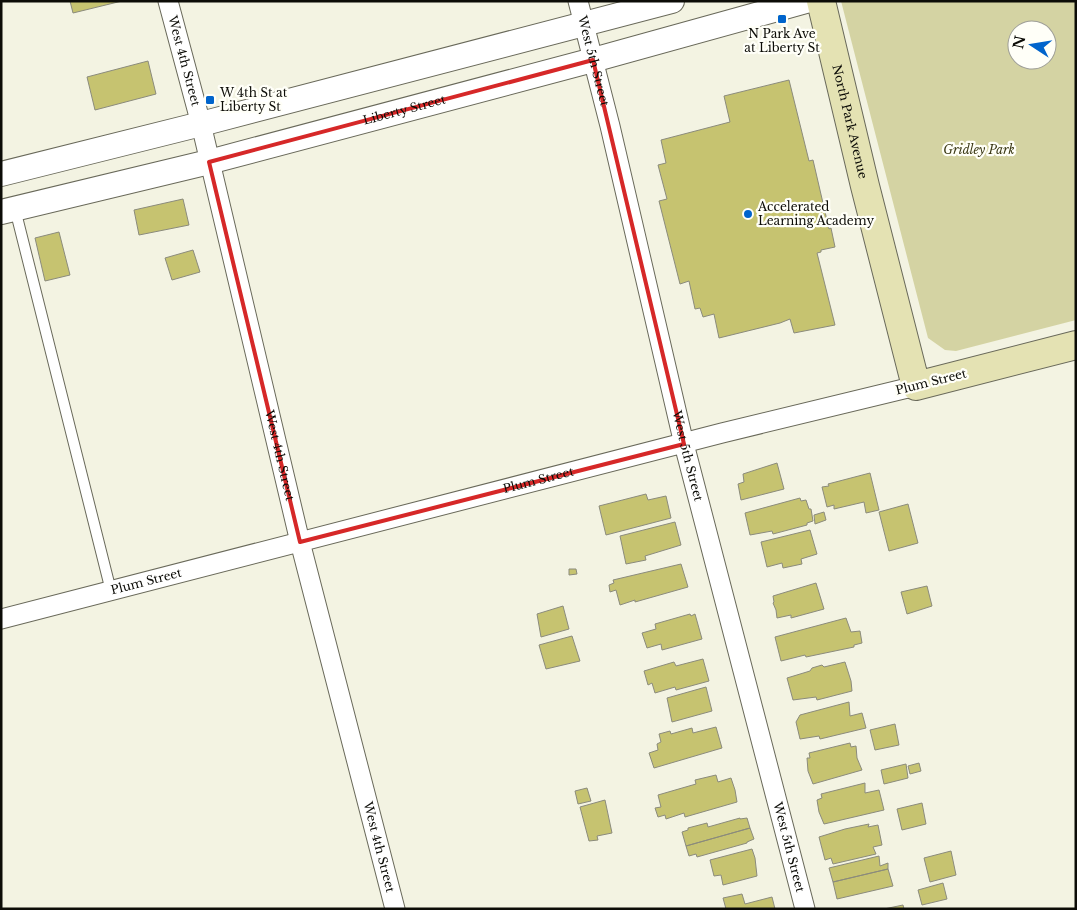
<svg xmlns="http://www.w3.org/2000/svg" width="1077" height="910" viewBox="0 0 1077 910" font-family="'Libre Baskerville',serif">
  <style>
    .green { fill: #d4d3a3; fill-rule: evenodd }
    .building { fill: #c6c370; stroke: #8b8b7c }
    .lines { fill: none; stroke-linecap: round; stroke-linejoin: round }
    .service-casing { stroke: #69695a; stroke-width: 12 }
    .minor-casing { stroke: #69695a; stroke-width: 21 }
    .tertiary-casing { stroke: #69695a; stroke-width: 26 }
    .secondary-casing { stroke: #69695a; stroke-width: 30 }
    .service { stroke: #fff; stroke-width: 10 }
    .minor { stroke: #fff; stroke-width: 19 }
    .tertiary { stroke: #fff; stroke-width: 24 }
    .secondary { stroke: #e4e2b3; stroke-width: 28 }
    .marked { fill: none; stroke: #d62828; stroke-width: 4; stroke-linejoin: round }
    .poi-dot { fill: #0064cc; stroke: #fffff8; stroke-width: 2 }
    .labels { text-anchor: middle; stroke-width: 4.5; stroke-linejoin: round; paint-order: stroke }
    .poi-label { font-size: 12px; fill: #0c0c07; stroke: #fffff8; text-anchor: start }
    .street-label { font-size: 12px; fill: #0c0c07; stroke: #fffff8 }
    .park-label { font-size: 12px; font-style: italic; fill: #3b3915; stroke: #fffff8 }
  </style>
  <rect width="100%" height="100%" fill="#f3f3e2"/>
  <path class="green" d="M841 1H1076V320L956 351 945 350 928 338ZM1017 30H1047V60H1017Z"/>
  <path class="building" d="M70 1H122L73 13Z
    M148 61 156 94 95 110 87 77Z
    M789 80 809 161 813 160 829 229 831 228 835 247 821 250V252L817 253 835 325 794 333 790 319 780 323 719 338 714 314 703 317 700 308 695 309 689 281 680 284 659 201 667 199 658 165 666 163 661 140 730 122 724 96Z
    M183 199 189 225 139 235 134 210Z
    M59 232 70 275 45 281 35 238Z
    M193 250 200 272 172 280 165 258Z
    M777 463 784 489 741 500 738 484 744 482 743 474Z
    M870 473 879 510 866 513 864 502 834 509V505L827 507 822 487 829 486 828 484Z
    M646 494 648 500 666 496 671 518 606 535 599 506Z
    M800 498 801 501 806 500 809 509H811L813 521 807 523V525L773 534 772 531 750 535 745 513Z
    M908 504 918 543 889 551 879 512Z
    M824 512 826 520 815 524 814 515Z
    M675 522 681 545 645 556 646 560 626 564 620 536Z
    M810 530 817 554 801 559 802 564 783 568 782 563 767 567 761 542Z
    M681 564 688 587 635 602V600L620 605 616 590 610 592 609 585 614 583 613 580Z
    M569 569H576L577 574 569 575Z
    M816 583 824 609 791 618V615L777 618 776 610 773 603 774 602 773 596Z
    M927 586 932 606 907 614 901 592Z
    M563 606 569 629 541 637 537 614Z
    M690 614 691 616 695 614 702 639 662 650 661 644 647 648 642 633 656 629 655 624Z
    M846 618 851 632 860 631 862 643 854 645V647L806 657 805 655 781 661 775 637Z
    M572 636 580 661 546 669 539 645Z
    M703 659 709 681 676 690 675 687 655 693 652 683 648 685 644 671 674 662 676 666Z
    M845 662 851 681 852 691 817 700 816 697 793 700 787 678 810 671 812 668 822 665 824 667Z
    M706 687 712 711 672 722 667 698Z
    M849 702 850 716 862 713 866 728 820 739 819 736 800 739 796 722 800 715Z
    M895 724 899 745 875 750 870 730Z
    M716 727 722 748 654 768 649 753 658 750 657 744 661 742 659 734 670 731 671 734 692 728 693 733Z
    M850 743 851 747 856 746 857 758 862 770 813 784 808 771 807 758H810L809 753Z
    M919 763 921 771 910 774 908 766Z
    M906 764 908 778 884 784 881 770Z
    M716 775 718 782 731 778 735 790 737 802 685 817 684 813 666 819 665 815 658 817 655 808 661 807 658 795 696 784 695 780Z
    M865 783V793L879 790 884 810 824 824 819 812 817 800 822 798 821 794Z
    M587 788 591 801 578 804 575 791Z
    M605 800 612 833 597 836 598 840 589 841 580 807Z
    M922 803 926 824 902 830 897 809Z
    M740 818V819L747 818 750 828 686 846 682 832 688 830V828L707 823 708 827Z
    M869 824 868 827 878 825 882 845 873 847 876 854 833 864 831 858 825 860 819 837 845 829Z
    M750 828 754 839 747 842V843L697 857 696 854 689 856 686 846Z
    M752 849 755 858 757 876 723 885 721 875 714 876 710 860Z
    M951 851 956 875 930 882 924 858Z
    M879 856 880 866 888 863V869L833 882 829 868Z
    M888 869 893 886 837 899 833 882Z
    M943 883 947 899 922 905 918 890Z
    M742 894 745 904 772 897 775 909H726L723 898Z
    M903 905 904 909H884Z"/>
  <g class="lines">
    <defs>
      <path id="service" d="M15 209 111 591"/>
      <g id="minor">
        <path id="s1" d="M168 1 201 124 300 542 395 909"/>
        <path id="s2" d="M578 1 610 126 684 444 805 909"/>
        <path id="s3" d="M1 619 722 433 916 386"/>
      </g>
      <g id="tertiary">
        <path d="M1 174 201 124 672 1"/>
        <path id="s4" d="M1 212 209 162 593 60 806 1"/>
      </g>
      <g id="secondary">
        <path id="s5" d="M821 1 865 186 916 386 1076 345"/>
      </g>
    </defs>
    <use href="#service" class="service-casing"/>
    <use href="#minor" class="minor-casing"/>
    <use href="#tertiary" class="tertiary-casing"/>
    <use href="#secondary" class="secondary-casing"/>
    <use href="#service" class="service"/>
    <use href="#minor" class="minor"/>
    <use href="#tertiary" class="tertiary"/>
    <use href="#secondary" class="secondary"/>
  </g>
  <path class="marked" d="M593 60 684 444 300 542 209 162Z"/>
  <g class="poi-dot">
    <rect x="777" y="14" width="10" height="10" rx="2.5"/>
    <rect x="205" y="95" width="10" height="10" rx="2.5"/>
    <circle cx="748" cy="214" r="5"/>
  </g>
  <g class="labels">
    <g class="poi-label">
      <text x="782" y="38" text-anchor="middle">N Park Ave<tspan x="782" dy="14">at Liberty St</tspan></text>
      <text x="220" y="97">W 4th St at<tspan x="220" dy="14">Liberty St</tspan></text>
      <text x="758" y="211">Accelerated<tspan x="758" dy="14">Learning Academy</tspan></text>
    </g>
    <g class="street-label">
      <text dy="4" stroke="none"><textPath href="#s1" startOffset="62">West 4th Street</textPath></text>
      <text dy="4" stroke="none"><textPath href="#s2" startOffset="62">West 5th Street</textPath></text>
      <text dy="4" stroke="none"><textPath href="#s4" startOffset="416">Liberty Street</textPath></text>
      <text dy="4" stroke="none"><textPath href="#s5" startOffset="124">North Park Avenue</textPath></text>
      <text transform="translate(931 382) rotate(-14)" y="4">Plum Street</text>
      <text dy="4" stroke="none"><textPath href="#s1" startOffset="468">West 4th Street</textPath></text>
      <text dy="4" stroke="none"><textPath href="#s2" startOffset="468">West 5th Street</textPath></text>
      <text dy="4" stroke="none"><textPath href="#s3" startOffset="555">Plum Street</textPath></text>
      <text dy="4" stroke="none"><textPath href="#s3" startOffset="150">Plum Street</textPath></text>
      <text dy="4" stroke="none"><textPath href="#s1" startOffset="872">West 4th Street</textPath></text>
      <text dy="4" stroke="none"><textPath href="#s2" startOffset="872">West 5th Street</textPath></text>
    </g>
    <g class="park-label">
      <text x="979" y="154">Gridley Park</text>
    </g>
  </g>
  <rect width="1077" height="910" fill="none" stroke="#0c0c07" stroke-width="5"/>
  <g transform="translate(1032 45) rotate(282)"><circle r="24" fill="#fffff8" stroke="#9e9e98"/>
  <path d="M0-4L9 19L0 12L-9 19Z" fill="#0064cc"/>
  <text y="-8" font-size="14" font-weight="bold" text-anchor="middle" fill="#0c0c07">N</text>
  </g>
</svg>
